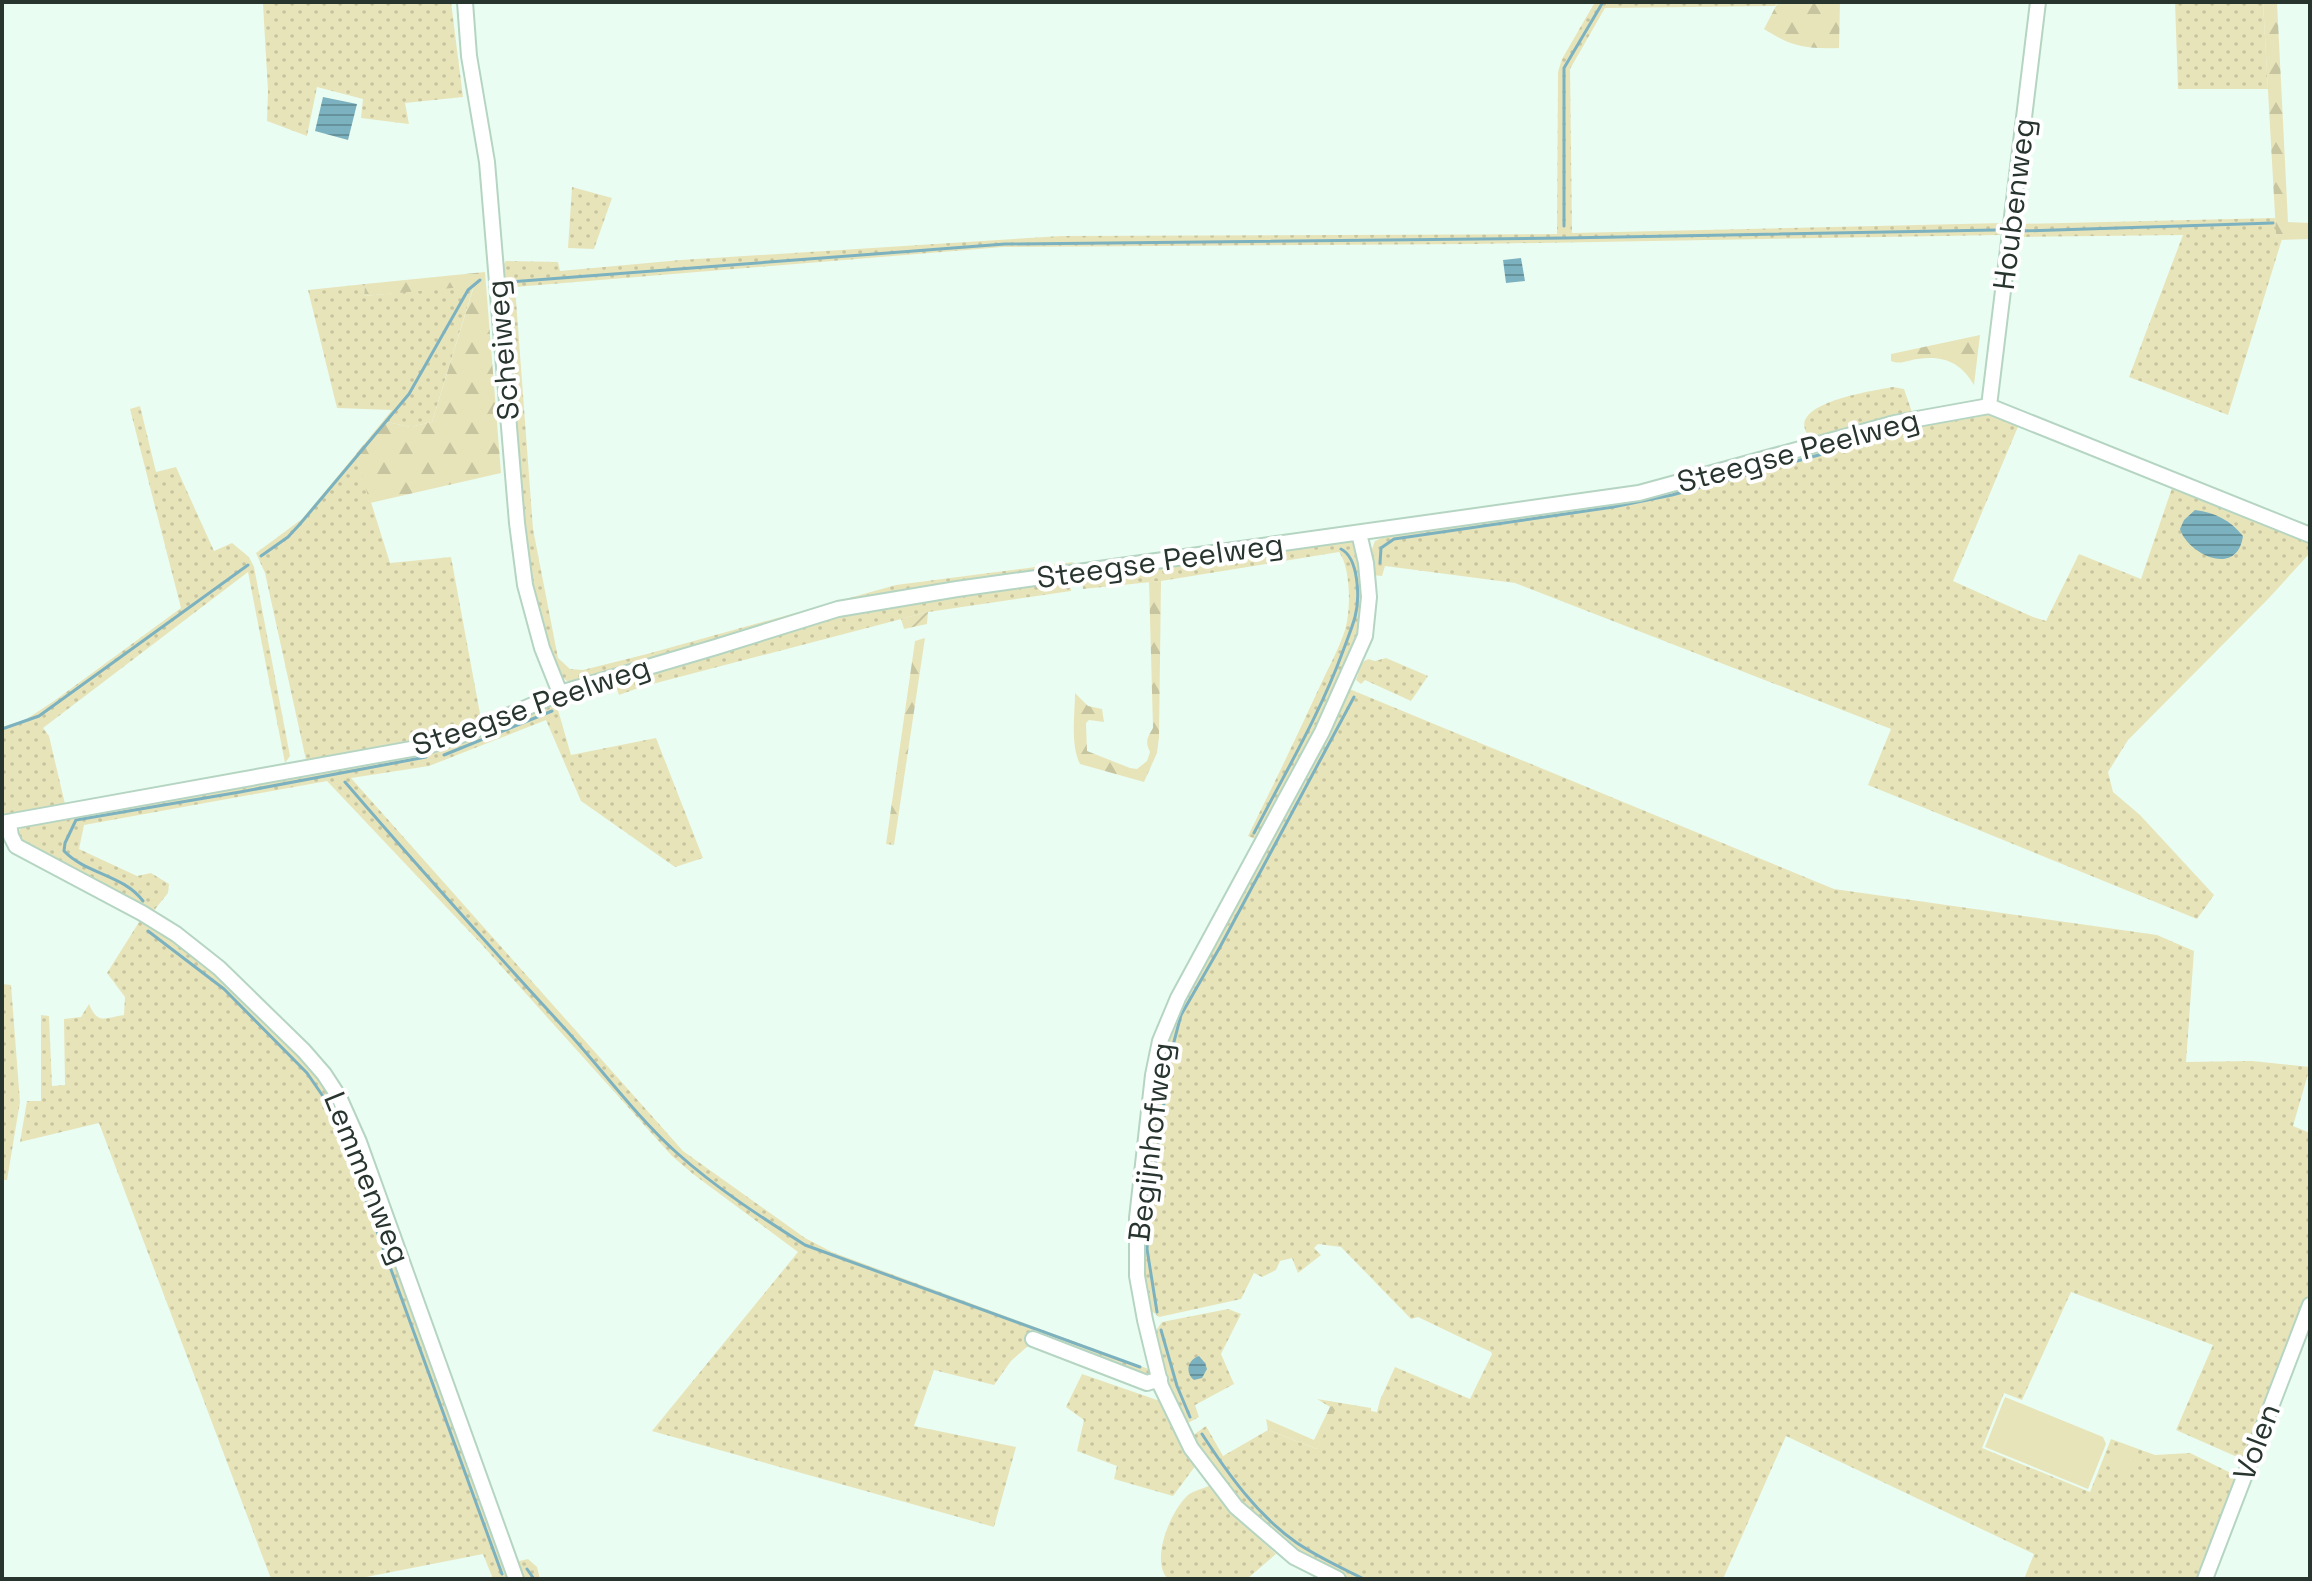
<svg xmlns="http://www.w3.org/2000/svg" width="2312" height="1581" viewBox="0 0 2312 1581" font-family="'Space Grotesk',sans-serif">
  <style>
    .grass { fill: url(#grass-dots) }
    .forest { fill: url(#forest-firs) }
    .park { fill: #e8e4ba }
    .garden { fill: url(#garden-furrows) }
    .water { fill: url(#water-rules) }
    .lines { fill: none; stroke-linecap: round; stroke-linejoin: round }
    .stream { stroke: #7cb2c0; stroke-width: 3 }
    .street-casing { stroke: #b5d5c2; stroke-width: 18 }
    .street { stroke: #fff; stroke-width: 14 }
    .labels { text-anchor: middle; stroke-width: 8; stroke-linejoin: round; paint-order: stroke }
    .street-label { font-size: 30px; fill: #28352e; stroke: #fff }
  </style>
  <defs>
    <pattern id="grass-dots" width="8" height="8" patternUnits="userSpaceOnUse" patternTransform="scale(2)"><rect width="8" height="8" fill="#e8e4ba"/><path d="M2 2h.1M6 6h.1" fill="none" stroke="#c7c4a0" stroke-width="1.8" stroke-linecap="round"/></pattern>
    <pattern id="forest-firs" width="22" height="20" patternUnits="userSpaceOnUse" patternTransform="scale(2)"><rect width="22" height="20" fill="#e8e4ba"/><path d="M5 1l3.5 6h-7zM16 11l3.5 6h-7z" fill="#c7c4a0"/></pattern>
    <pattern id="garden-furrows" width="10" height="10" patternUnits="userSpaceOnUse" patternTransform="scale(2)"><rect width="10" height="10" fill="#e8e4ba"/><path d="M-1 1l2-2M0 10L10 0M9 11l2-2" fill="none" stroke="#c7c4a0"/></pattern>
    <pattern id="water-rules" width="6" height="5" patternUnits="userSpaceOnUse" patternTransform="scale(2)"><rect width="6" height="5" fill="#7cb2c0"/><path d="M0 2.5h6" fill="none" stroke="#66929c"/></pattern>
  </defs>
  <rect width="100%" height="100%" fill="#eafdf2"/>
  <path class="grass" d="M277 2H451L463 97 405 103 409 124 361 118 363 99 317 87 307 136 267 121 268 91 263 4Z
    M1595 2H1778L1775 6 1605 8 1570 69 1572 233 2003 223 2000 235 1473 244 1003 247 515 287 533 529 558 658 570 669 583 670 647 654 896 585 1074 562 1065 569 917 589 588 681H567L556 673 547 655 527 569 504 276 502 267 506 261 558 262 560 271 681 260 1061 236 1557 234 1558 72 1562 59Z
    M2175 2H2263L2268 89H2178Z
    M572 187 612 198 594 249 568 248Z
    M2275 218 2277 239H2282L2228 415 2129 377 2183 235 2014 237 2016 224Z
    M365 284 364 296 474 285 432 422 410 427 383 421 392 410 337 408 308 290Z
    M1893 387 1904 389 1913 415 1812 440C1777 404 1872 391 1893 387Z
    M140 406 156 472 176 467 214 551 232 543 249 557 254 567 290 756 285 763 248 572 43 728 49 736 65 804 5 815 2 808V727L25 720 54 701 181 608 130 409Z
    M1982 413 2020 422 1953 581 2033 617 2046 621 2079 554 2141 579 2173 485 2310 544V553L2269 598 2128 740 2108 772 2113 792 2140 815 2214 895 2197 919 1868 785 1891 729 1515 583 1385 566 1382 576 1372 575 1370 554 1375 541 1390 534 1602 504 1908 426Z
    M356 454 390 563 451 557 481 719 429 737 306 760 265 573 256 553 302 519Z
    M1343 538 1353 541 1363 563 1364 603 1357 633 1335 688 1258 840 1248 836C1273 786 1297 736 1320 686 1328 668 1339 649 1345 630 1351 610 1351 568 1339 552L1161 581 1083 589 1082 580 1086 575Z
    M1069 579 1071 591 928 612 641 687 619 695 614 681 874 605Z
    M1386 658 1428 676 1411 701 1365 680 1361 684 1356 680 1362 663 1368 659 1375 661Z
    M1347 688 1834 889 2157 935 2194 951 2186 1062 2252 1061 2310 1067 2293 1126 2310 1133V1290L2244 1460 2176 1430 2213 1345 2071 1292 2022 1400 2004 1393 1982 1448 2090 1492 2111 1439 2155 1455 2190 1453 2239 1477 2199 1579H2024L2034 1554 1786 1436 1723 1579H1345L1288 1545 1243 1507 1210 1464 1192 1436 1206 1426 1223 1456 1268 1430 1317 1449 1334 1405 1330 1407 1317 1399 1371 1408V1411L1377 1412 1380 1400 1395 1367 1470 1399 1492 1354 1491 1352 1418 1317 1411 1319 1341 1247 1318 1244 1314 1248 1321 1255 1298 1273 1292 1258 1280 1261 1276 1270 1262 1277 1254 1273 1241 1299 1159 1317 1148 1308 1140 1262 1151 1120 1168 1029Z
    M556 703 571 755 656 738 703 858 675 867 581 801 546 720 429 766 351 778 683 1151 805 1238 832 1252 1154 1371 1151 1376 1144 1379 1037 1338 1011 1361 994 1385 934 1370 914 1426 1016 1447 994 1527 652 1431 798 1252 693 1174 672 1156 483 946 327 781 84 825 79 849 137 876 151 873 169 884 168 893 152 913 22 844C18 836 16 832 24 825L448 745Z
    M141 919 174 938 264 1014 324 1080 353 1141 511 1579H493L483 1554 356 1579H271L99 1123 20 1142 27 1101H41V1015L49 1016 52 1086 65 1085 64 1019 81 1017 89 1004C98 1025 104 1018 124 1015L125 997 107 973Z
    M2 984 11 985 20 1102 7 1180H2Z
    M1228 1309 1241 1314 1221 1354 1234 1384 1195 1405 1199 1417 1186 1424 1165 1380 1155 1335 1157 1329 1162 1322Z
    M1082 1374 1157 1400 1161 1399 1196 1465 1173 1496 1114 1479 1117 1466 1077 1451 1084 1420 1066 1407Z
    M1209 1486 1244 1524 1276 1554 1247 1579H1168C1150 1561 1170 1513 1186 1497 1191 1491 1202 1489 1209 1486Z
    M528 1559 537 1567 540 1579H521L515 1562Z"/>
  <path class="forest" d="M1778 2H1840L1839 48C1806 49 1792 47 1764 29Z
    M2263 2H2277L2288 222 2310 223V239L2277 240 2276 233Z
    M485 272 501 473 370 503 356 454 383 421 410 427 432 422 474 286 364 296 365 284Z
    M1980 335 1974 385C1961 363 1944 355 1918 359 1908 360 1901 365 1891 361V354Z
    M1161 581 1159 737 1157 753 1144 782 1080 764C1070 744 1075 715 1075 693L1088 706 1102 709 1104 722 1089 720 1086 723 1087 751 1130 768 1137 769 1147 761 1150 752C1145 742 1147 738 1153 728L1149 582Z
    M925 638 894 845 886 844 915 641Z
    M1334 1405 1337 1406 1317 1449 1268 1430 1266 1419 1314 1440 1330 1407Z"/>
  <path class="park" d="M2005 1397 2103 1437 2106 1444 2088 1489 1985 1447Z
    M2108 1461a13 13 0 1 1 26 0a13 13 0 1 1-26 0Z"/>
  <path class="garden" d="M928 612 927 624 904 629 901 619Z"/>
  <path class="water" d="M323 97 357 104 348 140 315 131Z
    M1521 258 1525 281 1506 283 1503 260Z
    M2195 510C2216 513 2230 520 2243 536 2237 579 2187 553 2180 529L2184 520Z
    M1199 1356 1205 1363 1207 1369 1202 1378 1194 1380C1185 1373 1187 1360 1199 1356Z"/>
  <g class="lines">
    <path class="stream" d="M1564 226V68L1603 2
      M2021 231 2273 223
      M509 282 1005 244 1565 238 1995 230
      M261 556 288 537 300 524 409 394 468 290 480 280
      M1380 563 1381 548 1394 539 1613 507 1672 495 1885 437
      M2 729 39 716 248 565
      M444 755 552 711
      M345 782C418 867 492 949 567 1031 604 1072 636 1116 677 1153 716 1188 761 1217 805 1245L1140 1367
      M1254 833C1285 773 1320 714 1343 651 1347 640 1352 628 1355 617 1360 599 1359 558 1341 549
      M143 901C124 875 86 874 64 851L65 843 76 820 240 792 426 757
      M148 931 224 989 307 1073 329 1105 366 1201 502 1574
      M1157 1312 1147 1249 1152 1189 1171 1053 1181 1015 1220 947 1354 697
      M1161 1330 1177 1386 1190 1417
      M1202 1434C1228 1474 1258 1516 1297 1543 1318 1557 1341 1568 1364 1579
      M527 1569 534 1579"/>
    <defs>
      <path id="street" d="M465 2 469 56 487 162 517 523 525 585 542 648 560 693
        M1989 406 2038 2
        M2 823 428 746 473 731 560 693 716 647 838 609 957 589 1639 493 1895 423 1989 406 2310 535
        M9 823 11 836 16 846 142 913 176 934 219 968 304 1051 324 1074 339 1097 359 1142 516 1579
        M1033 1339 1147 1383 1160 1379
        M1338 1579 1294 1557 1236 1507 1191 1448 1161 1386 1145 1320 1137 1276V1218L1153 1075 1160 1041 1178 998 1322 732 1365 636 1369 597 1366 563 1359 533
        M2205 1579 2310 1305"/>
    </defs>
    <use href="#street" class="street-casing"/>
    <use href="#street" class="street"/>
  </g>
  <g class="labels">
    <g class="street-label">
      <text transform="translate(2014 204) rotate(-83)" y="10">Houbenweg</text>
      <text transform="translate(503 350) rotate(-95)" y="10">Scheiweg</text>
      <text transform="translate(1798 451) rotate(-15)" y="10">Steegse Peelweg</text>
      <text transform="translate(1160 561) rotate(-8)" y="10">Steegse Peelweg</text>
      <text transform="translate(531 706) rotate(-19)" y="10">Steegse Peelweg</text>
      <text transform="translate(1151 1142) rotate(-83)" y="10">Begijnhofweg</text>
      <text transform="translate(367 1178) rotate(68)" y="10">Lemmenweg</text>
      <text transform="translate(2257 1442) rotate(-69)" y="10">Volen</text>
    </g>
  </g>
  <rect width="2312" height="1581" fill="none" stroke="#28352e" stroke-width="8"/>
</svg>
